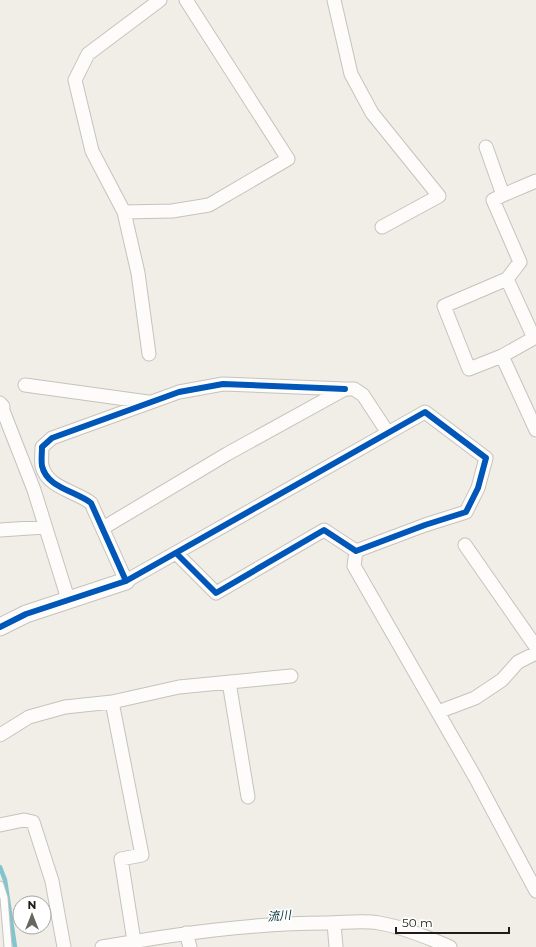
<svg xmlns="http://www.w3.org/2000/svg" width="536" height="947" viewBox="0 0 536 947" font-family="Montserrat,'Noto Sans JP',sans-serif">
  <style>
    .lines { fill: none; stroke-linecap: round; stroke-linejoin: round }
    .stream { stroke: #83c5cc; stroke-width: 4.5 }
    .service-casing { stroke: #c5c3bd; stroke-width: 9 }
    .minor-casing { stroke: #c5c3bd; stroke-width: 15 }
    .tertiary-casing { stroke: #c5c3bd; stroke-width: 19 }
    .service { stroke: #fdfcfb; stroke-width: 7 }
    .minor { stroke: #fdfcfb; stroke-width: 13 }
    .tertiary { stroke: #fdfcfb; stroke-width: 17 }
    .cycleway-casing { stroke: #fff; stroke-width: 8 }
    .cycleway { stroke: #0057b8; stroke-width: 6 }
    .labels { text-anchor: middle; stroke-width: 3; stroke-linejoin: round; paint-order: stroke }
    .water-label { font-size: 12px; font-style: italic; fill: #033339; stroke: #fff }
  </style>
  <rect width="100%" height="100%" fill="#f0eee6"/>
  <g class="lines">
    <path class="stream" d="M0 867 5 880 15 947"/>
    <defs>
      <path id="service" d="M0 885 4 898 8 947"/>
      <path id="minor" d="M334 0 351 74 372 113 439 196 382 227
        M486 147 503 195 536 181
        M503 195 493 200 520 262 507 279 534 338 502 356 536 430
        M124 212 172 211 209 205 288 159 186 0
        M149 354 138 273 124 212 92 151 75 80 88 54 160 0
        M502 356 469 369 444 306 507 279
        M25 385 148 402
        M0 403 34 490 68 599
        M103 528 227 454 345 389H354L363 395 388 433
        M0 530 45 527
        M465 545 536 647
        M356 551 354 566 475 777 536 891
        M176 553 216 593 324 530 356 551 425 525 466 512 478 488 486 458 425 412 126 581 91 503C76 491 47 488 42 466 41 460 42 453 42 447L52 438 179 392 223 384 345 389
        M229 682 248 797
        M112 702 179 687 291 676
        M438 712 475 698 502 680 518 662 536 653
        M0 735 29 717 65 707 112 702 142 855 121 859 134 941
        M0 825 24 820 33 822 52 881 64 947
        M334 923 336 947
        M186 933 190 947
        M102 947C176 934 251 923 327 923 343 923 363 920 379 923 403 927 427 937 450 947"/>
      <path id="tertiary" d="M0 407H1
        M0 627 26 614 126 581"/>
    </defs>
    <use href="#service" class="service-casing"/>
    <use href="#minor" class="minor-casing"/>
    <use href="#tertiary" class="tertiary-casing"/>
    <use href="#service" class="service"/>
    <use href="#minor" class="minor"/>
    <use href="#tertiary" class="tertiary"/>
    <defs>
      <path id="cycleway" d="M126 581 91 503C76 491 47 488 42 466 41 460 42 453 42 447L52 438 179 392 223 384 345 389
        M0 627 26 614 126 581 425 412 486 458 478 488 466 512 425 525 356 551 324 530 216 593 176 553"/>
    </defs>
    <use href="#cycleway" class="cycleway-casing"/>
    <use href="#cycleway" class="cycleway"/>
  </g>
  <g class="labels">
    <g class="water-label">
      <text transform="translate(279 916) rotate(-5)" y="4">流川</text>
    </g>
  </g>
  <g transform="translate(32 915)"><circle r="19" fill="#ffffff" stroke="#a5a4a2"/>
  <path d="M0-3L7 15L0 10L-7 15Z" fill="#67665f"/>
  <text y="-6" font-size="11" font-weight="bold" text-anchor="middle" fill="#1d1c16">N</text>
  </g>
  <path d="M396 927v6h113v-6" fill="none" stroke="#1d1c16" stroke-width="2"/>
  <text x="402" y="927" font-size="12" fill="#1d1c16" stroke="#ffffff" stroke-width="3" paint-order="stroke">50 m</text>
</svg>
